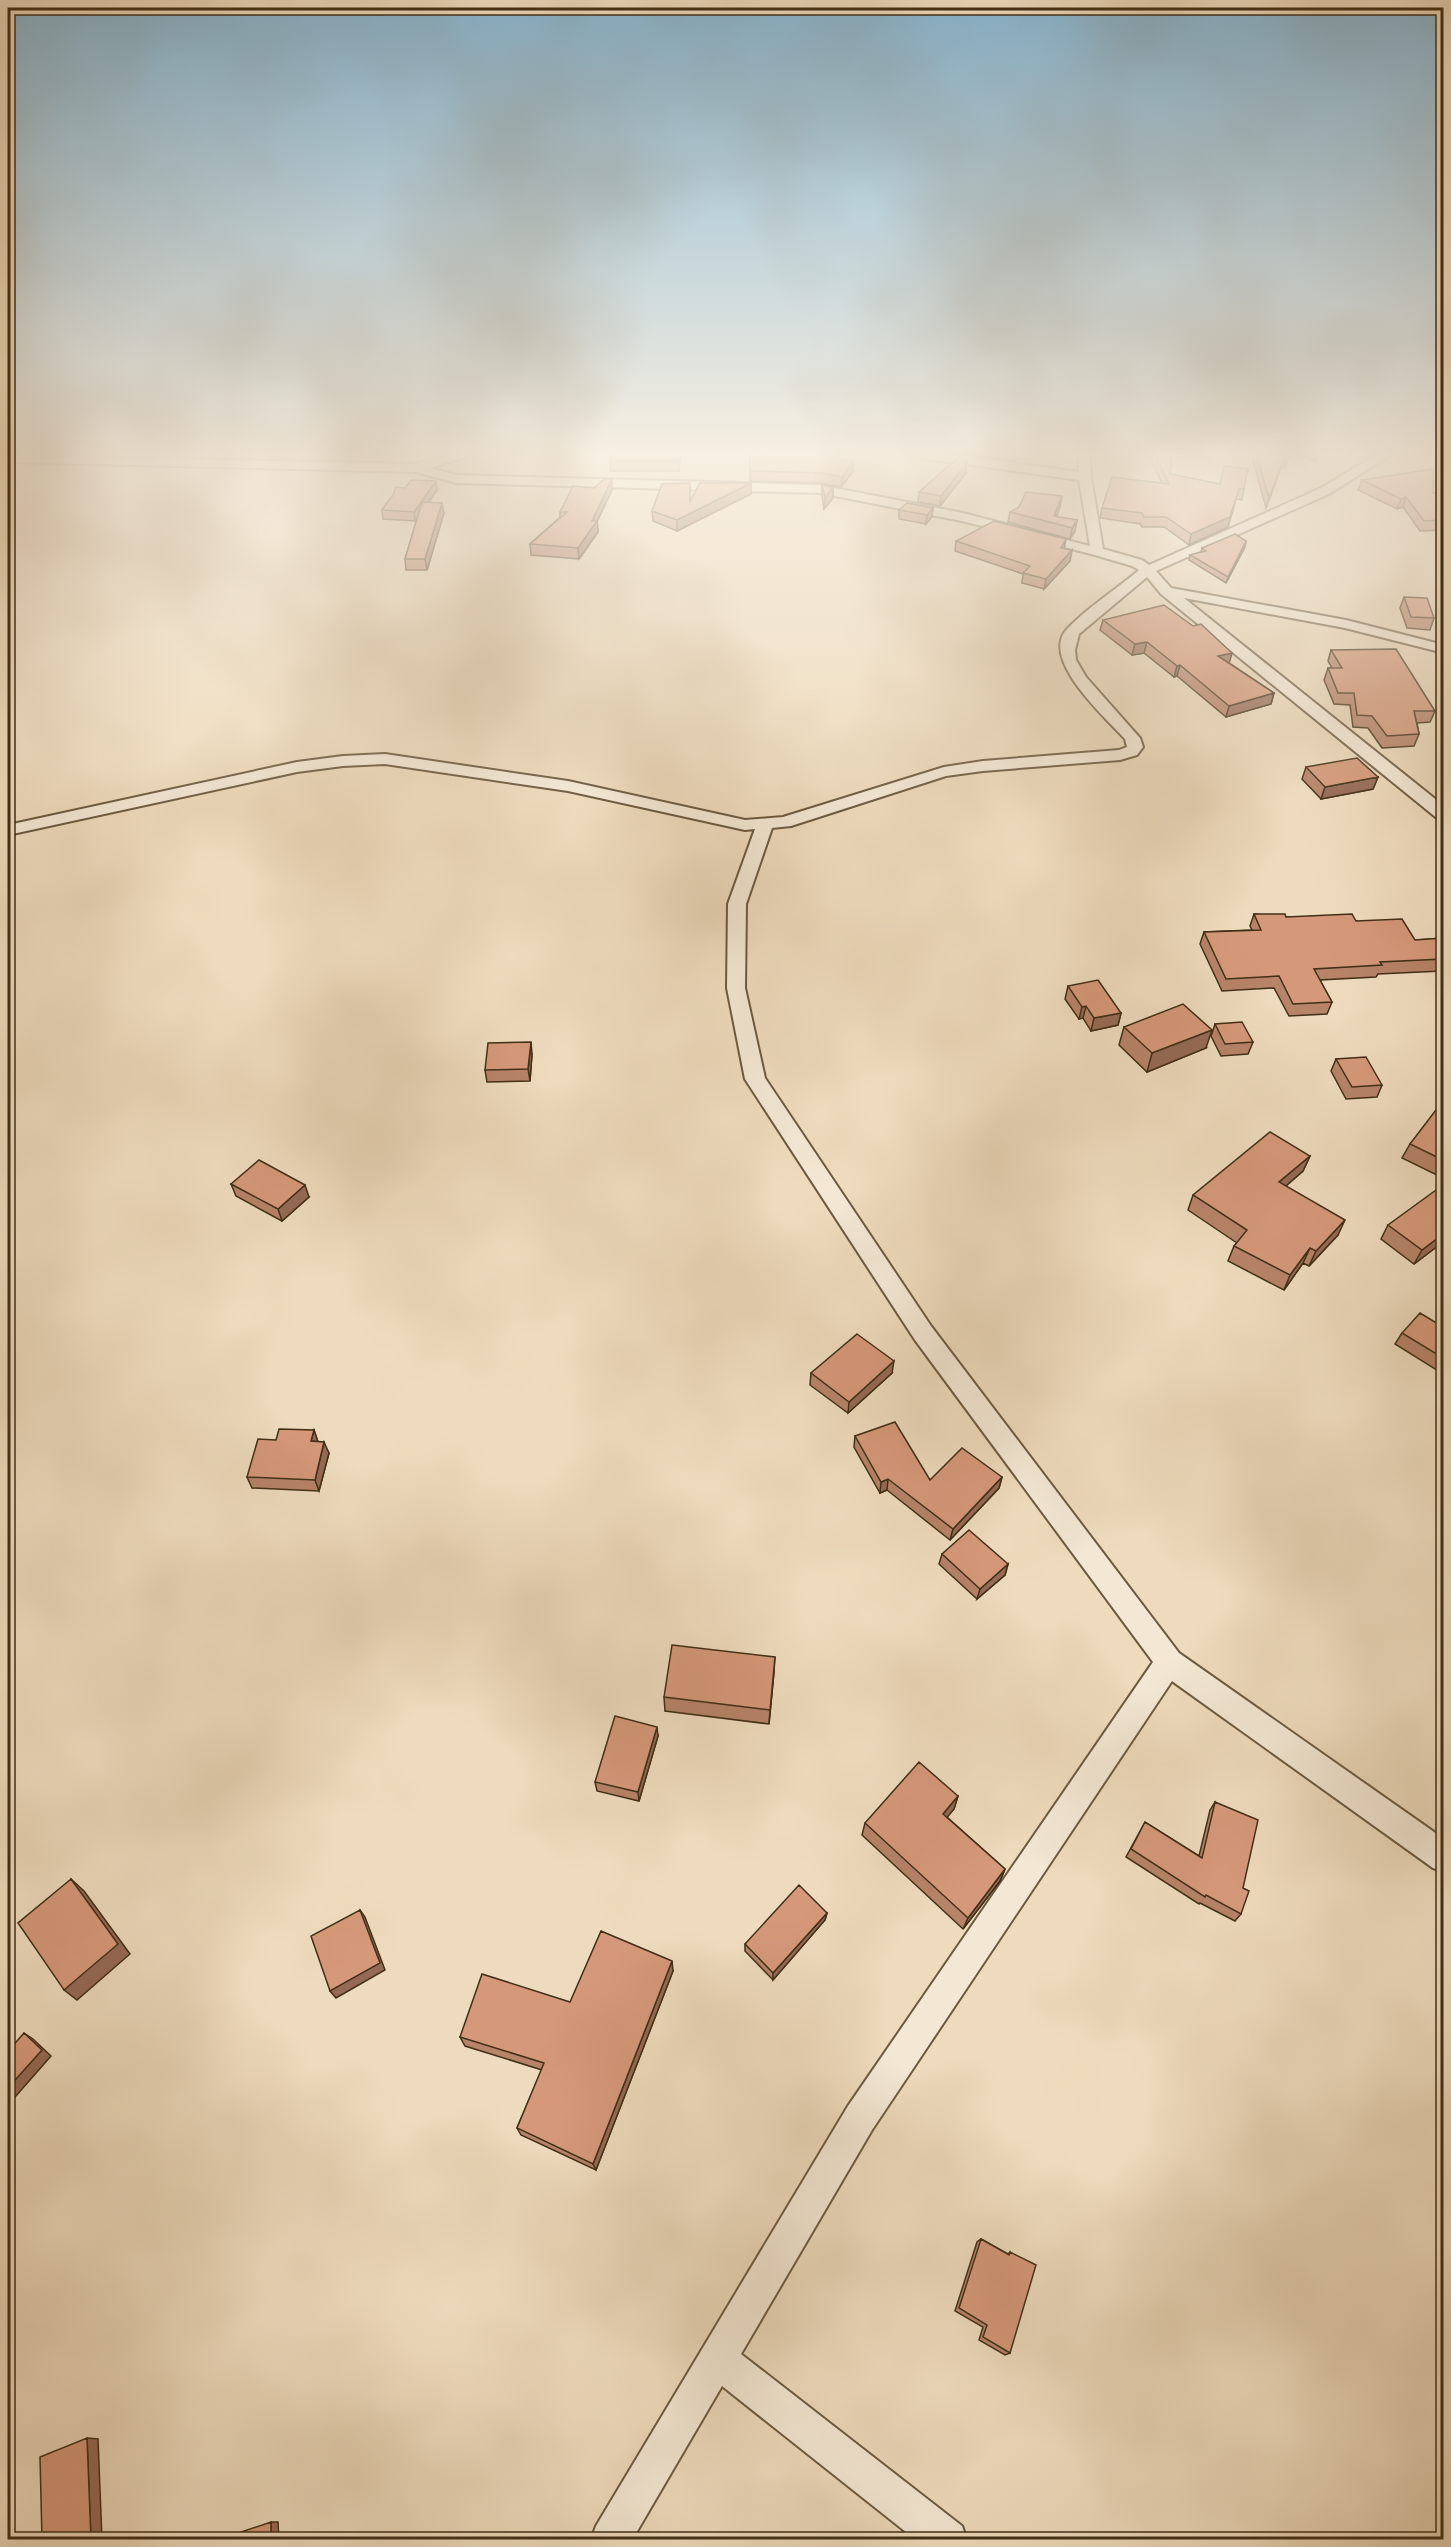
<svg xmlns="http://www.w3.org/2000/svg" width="1451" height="2547" viewBox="0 0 1451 2547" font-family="'Old Standard TT',serif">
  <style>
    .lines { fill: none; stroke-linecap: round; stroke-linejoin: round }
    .minor-casing { stroke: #6c5a40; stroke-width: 4 }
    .minor { fill: #f4e8d4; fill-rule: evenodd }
    .wall { fill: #b78369; stroke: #412f16; stroke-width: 1.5 }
    .shaded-wall { fill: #956a55; stroke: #412f16; stroke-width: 1.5 }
    .building { fill: #d5987a; stroke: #412f16; stroke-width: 1.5 }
  </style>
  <rect width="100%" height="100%" fill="#eedbbd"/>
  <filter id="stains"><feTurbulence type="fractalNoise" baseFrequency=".00333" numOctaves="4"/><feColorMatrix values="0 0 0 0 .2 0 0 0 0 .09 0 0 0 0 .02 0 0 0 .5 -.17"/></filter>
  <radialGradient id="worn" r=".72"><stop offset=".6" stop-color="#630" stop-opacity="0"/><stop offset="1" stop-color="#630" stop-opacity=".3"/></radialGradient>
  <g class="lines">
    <defs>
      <path id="minor" d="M458 453H479L430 468 456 475 820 485 963 513 1090 546 1079 480 913 457 907 453H941L1079 472 1078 453H1090L1091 477 1103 549 1142 560 1149 565 1321 488 1379 453H1394L1329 494 1156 571 1171 588 1346 620 1444 645V653L1345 628 1184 598 1444 806V820L1438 819 1161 594 1147 577 1079 634 1075 650 1076 660 1086 677 1140 738 1143 747 1137 755 1120 760 983 771 946 776 791 826 772 828 746 904 745 988 765 1078 931 1326 1179 1653 1444 1839V1872L1433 1868 1172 1681 872 2130 741 2354 962 2526 967 2540H916L722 2386 632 2540H591L596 2526 848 2106 1153 1662 915 1340 745 1079 727 988 728 904 755 829 745 830 568 791 385 764 343 766 297 772 8 835V825L297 762 343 756 385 754 568 781 745 820 783 817 944 767 983 761 1119 750 1127 747 1125 739C1106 718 1039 659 1067 629 1087 608 1117 589 1139 570L1132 566 1095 555 962 521 820 493 456 483 416 472 8 462V455L416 464Z"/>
    </defs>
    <use href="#minor" class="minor-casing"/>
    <use href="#minor" class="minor"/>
  </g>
  <path class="wall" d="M134 453H161L160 454Z
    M681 453 679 471H610V461Z
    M728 453H816L853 462V472L841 487 820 483 750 481V455Z
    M960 453H1031L1030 459 1012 460Z
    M1147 453H1172L1170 474 1244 489 1242 500 1236 499 1228 527 1189 545 1164 527H1142L1140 524 1100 518 1102 508 1162 483Z
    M1251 453H1291L1284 468H1281L1266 508Z
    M1295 453H1319L1316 462Z
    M1436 453H1443V462Z
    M966 473 940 506 918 502 919 492Z
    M1362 480 1433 493H1443V530L1420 531 1403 507 1397 509 1358 490Z
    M822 485 833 487V498L824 509 822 496Z
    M437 490 429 502 444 513 427 570H406L405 559 417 519 415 521 383 519 382 510 393 495Z
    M612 490 597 521 598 532 579 559 531 555 530 544 560 517V512Z
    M751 494 677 531 653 521 652 511 690 501Z
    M1060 507 1056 517 1077 520 1075 531 1070 539 1008 522 1010 512Z
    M933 508 932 517 926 524 899 519V510Z
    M1066 539 1064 549 1072 550 1070 561 1044 589 1022 583 1023 574 955 551 956 541Z
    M1246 541 1245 547 1226 583 1189 560 1190 555 1201 552 1202 548Z
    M1404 597 1434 618 1430 630 1407 628 1400 608Z
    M1103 620 1229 663 1274 693 1271 704 1226 717 1177 676 1174 677 1144 653 1132 655 1100 630Z
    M1331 650 1435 711 1430 722 1417 723 1419 734 1414 746 1382 748 1368 728 1353 727 1350 705 1334 704 1324 680 1328 668H1332L1328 661Z
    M1306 767 1378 777 1373 789 1321 799 1302 779Z
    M1254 914 1286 917 1356 921 1415 940 1443 938V972L1442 971 1378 974 1376 977 1320 980 1332 1002 1327 1014 1289 1016 1274 988 1222 991 1200 944 1204 932 1252 930 1250 926Z
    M1068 986 1121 1013 1118 1025 1091 1031 1083 1018 1079 1019 1065 999Z
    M1215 1024 1253 1042 1248 1054 1221 1056 1211 1036Z
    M1124 1027 1206 1048 1147 1072 1119 1045Z
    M532 1054 530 1081 487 1082 485 1070Z
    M1336 1059 1382 1085 1377 1097 1346 1099 1331 1071Z
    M1443 1108V1178L1402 1158 1410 1144Z
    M1310 1156 1303 1171 1286 1186 1338 1235 1309 1266 1303 1263 1284 1290 1228 1261 1234 1246 1237 1243 1188 1210 1193 1195Z
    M231 1184 309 1197 282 1221 236 1196Z
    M1388 1225 1443 1242 1414 1264 1381 1239Z
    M1443 1327V1374L1395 1344 1402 1333Z
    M811 1373H892L848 1413 810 1385Z
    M314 1430 318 1442 329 1453 319 1491 252 1488 247 1477 276 1440Z
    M855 1436 930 1480 1002 1477 999 1488 950 1540 887 1490 880 1493 854 1447Z
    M942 1554 1008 1564 1005 1575 977 1599 939 1564Z
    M774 1672 769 1724 665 1711 664 1697Z
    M658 1736 639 1801 597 1791 595 1782Z
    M958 1796 954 1809 947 1817 1005 1869 1000 1881 963 1929 862 1835 865 1823Z
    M1215 1802 1243 1888 1241 1914 1235 1921 1200 1903 1199 1904 1126 1857 1145 1822 1199 1856 1210 1810Z
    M827 1913 825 1920 773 1980 745 1951V1944Z
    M673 1971 596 2170 521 2135 517 2128 542 2070 465 2046 460 2037Z
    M981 2239 1008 2254 1010 2252V2353L1005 2355 979 2340 983 2327 955 2311 977 2242Z"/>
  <path class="shaded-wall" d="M1289 453H1291L1284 468 1287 458Z
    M1284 458 1281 468 1266 508 1269 498Z
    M853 462V472L841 487 842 477Z
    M967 462 966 473 940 506 941 496Z
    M612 479V490L597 522V521L598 532 579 559 578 548Z
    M436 481 437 490 415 521 414 512Z
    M751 483V494L677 531V520Z
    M833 487V498L824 509 825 498Z
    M1062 496 1060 507 1054 523V516Z
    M1406 497 1403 507 1397 509 1401 499Z
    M1236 499 1228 527 1189 545 1191 534Z
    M442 503 444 513 427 570 425 559Z
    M933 508 932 517 926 524 927 515Z
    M1077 520 1075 531 1070 539 1072 528Z
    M1066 539 1064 549 1061 548Z
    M1246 541 1245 547 1226 583 1228 577Z
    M1072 550 1070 561 1044 589 1046 579Z
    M1147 642 1144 653 1132 655 1135 644Z
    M1232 653 1229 664 1218 656Z
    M1180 665 1177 676 1174 677 1177 666Z
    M1274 693 1271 704 1226 717 1229 706Z
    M1378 777 1373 789 1321 799 1325 787Z
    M1086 1006 1083 1018 1079 1019 1082 1007Z
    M1121 1013 1118 1025 1091 1031 1094 1018Z
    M1212 1030 1206 1048 1147 1072 1152 1053Z
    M531 1042 532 1054 530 1081 528 1069Z
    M1310 1156 1303 1171 1273 1197 1279 1182Z
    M305 1185 309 1197 282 1221 278 1209Z
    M1345 1220 1338 1235 1309 1266 1316 1251Z
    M1443 1234V1242L1414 1264 1422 1250Z
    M1310 1248 1303 1263 1284 1290 1290 1275Z
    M894 1361 892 1373 848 1413 849 1402Z
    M314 1430 318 1442 311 1441Z
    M324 1442 329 1453 319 1491 315 1480Z
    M1002 1477 999 1488 950 1540 953 1529Z
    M888 1479 887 1490 880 1493 881 1482Z
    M1008 1564 1005 1575 977 1599 980 1589Z
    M775 1657 774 1672 769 1724 770 1710Z
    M657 1727 658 1736 639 1801 638 1792Z
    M958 1796 954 1809 939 1827 943 1814Z
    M1005 1869 1000 1881 963 1929 968 1918Z
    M71 1879 84 1891 130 1954 77 2000 64 1990Z
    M360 1910 365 1917 385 1970 336 1998 330 1991Z
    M827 1913 825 1920 773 1980V1973Z
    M672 1961 673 1971 596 2170 593 2164Z
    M24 2033 33 2039 51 2056 8 2105V2088Z
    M87 2438 98 2439 102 2540H91Z
    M271 2522H278L279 2540H271Z"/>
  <path class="building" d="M610 453H680L679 461H610Z
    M750 453H816L853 462 842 477 821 473 750 471Z
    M1154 453H1172L1170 474 1220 484 1224 466 1248 469 1244 489H1239L1230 517 1191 534 1166 517H1144L1142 513 1102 508 1112 477 1169 484Z
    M1256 453H1289L1287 458H1284L1269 498Z
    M960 456 967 462 941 496 919 492Z
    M1433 469V493H1443V520L1424 521 1406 497 1401 499 1362 480Z
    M604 479H612L592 521H597L578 548 530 544 567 512H560L573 486 594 488Z
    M411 480 436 481 414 512 382 510 393 495 396 487 405 488Z
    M690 483V501L700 483H751L677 520 652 511 662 484Z
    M822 485 833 487 825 498Z
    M1026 492 1062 496 1054 516 1077 520 1072 528 1010 512 1019 507Z
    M422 502 442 503 425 559H405Z
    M907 503 933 508 927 515 899 510Z
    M994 521 1066 539 1061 548 1072 550 1046 579 1023 573 1030 566 956 541Z
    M1235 534 1246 541 1228 577 1190 555 1206 551 1202 548Z
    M1404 597 1427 598 1434 618 1411 617Z
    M1164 605 1193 626 1201 624 1232 653 1218 656 1274 693 1229 706 1180 665 1177 666 1147 642 1135 644 1103 620Z
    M1396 649 1435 711H1414L1419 734 1387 736 1372 716 1357 715 1354 693H1338L1328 668H1342L1331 650Z
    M1357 758 1378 777 1325 787 1306 767Z
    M1254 914H1285L1286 917 1352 914 1356 921 1402 919 1415 940 1443 938V959L1380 962 1382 965 1314 969 1332 1002 1293 1004 1279 976 1226 979 1204 932 1261 930Z
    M1098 980 1121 1013 1094 1018 1086 1006 1082 1007 1068 986Z
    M1183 1004 1212 1030 1152 1053 1124 1027Z
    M1242 1022 1253 1042 1225 1044 1215 1024Z
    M531 1042 528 1069 485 1070 488 1043Z
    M1366 1057 1382 1085 1352 1087 1336 1059Z
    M1439 1106 1443 1108V1160L1410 1144Z
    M1270 1132 1310 1156 1279 1182 1345 1220 1316 1251 1310 1248 1290 1275 1234 1246 1247 1230 1193 1195Z
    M259 1160 305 1185 278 1209 231 1184Z
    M1443 1185V1234L1422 1250 1388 1225Z
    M1420 1313 1443 1327V1358L1402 1333Z
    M857 1334 894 1361 849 1402 811 1373Z
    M895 1422 930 1480 962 1448 1002 1477 953 1529 888 1479 881 1482 855 1436Z
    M279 1429 314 1430 311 1441 324 1442 315 1480 247 1477 258 1439 276 1440Z
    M969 1530 1008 1564 980 1589 942 1554Z
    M672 1645 775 1657 770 1710 664 1697Z
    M615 1716 657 1727 638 1792 595 1782Z
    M919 1762 958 1796 943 1814 1005 1869 968 1918 865 1823Z
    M1215 1802 1258 1820 1243 1888 1249 1891 1241 1914 1206 1895 1205 1897 1131 1849 1145 1822 1202 1858Z
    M71 1879 118 1944 64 1990 18 1923Z
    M799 1885 827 1913 773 1973 745 1944Z
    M360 1910 380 1963 330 1991 311 1936Z
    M601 1931 672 1961 593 2164 517 2128 544 2063 460 2037 482 1974 570 2002Z
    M24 2033 42 2050 8 2088V2051Z
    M981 2239 1009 2255 1010 2252 1036 2265 1010 2353 983 2337 987 2325 959 2308Z
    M87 2438 91 2540H42L40 2457Z
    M271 2522V2540H226V2537Z"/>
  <linearGradient id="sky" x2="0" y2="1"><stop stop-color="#88b7d3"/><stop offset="0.56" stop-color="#f7efe1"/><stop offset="1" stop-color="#f7efe1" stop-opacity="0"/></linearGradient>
  <rect width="1451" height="810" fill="url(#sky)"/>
  <rect width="1451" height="2547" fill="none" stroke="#eedbbd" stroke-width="30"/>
  <rect x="9" y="9" width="1433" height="2529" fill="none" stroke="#412f16" stroke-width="3"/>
  <rect x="15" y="15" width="1421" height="2517" fill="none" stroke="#412f16" stroke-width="1.5"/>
  <rect width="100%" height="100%" filter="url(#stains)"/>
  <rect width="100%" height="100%" fill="url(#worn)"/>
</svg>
